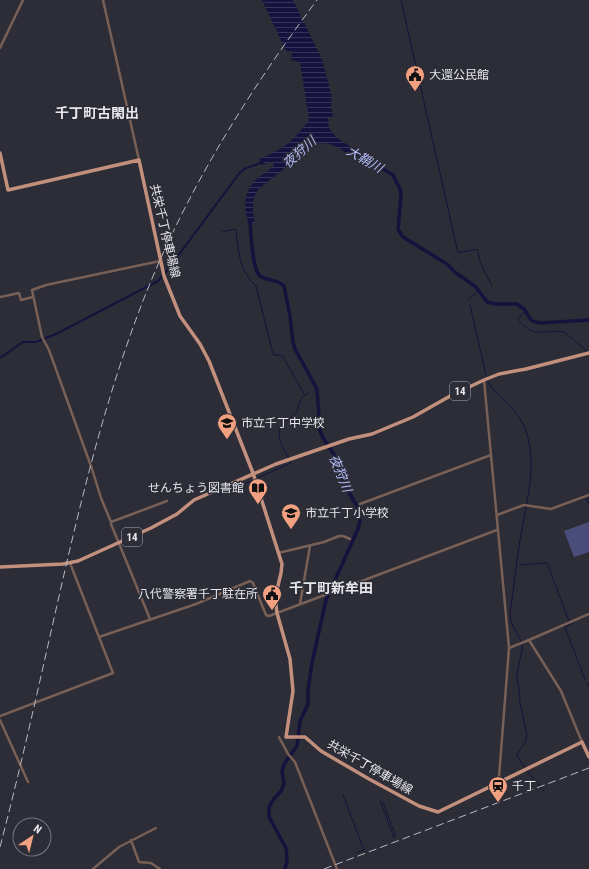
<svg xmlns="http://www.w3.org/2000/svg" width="589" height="869" viewBox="0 0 589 869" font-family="'Roboto Condensed','Noto Sans JP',sans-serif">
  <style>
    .garden { fill: #4a4d7a }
    .water { fill: url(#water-rules) }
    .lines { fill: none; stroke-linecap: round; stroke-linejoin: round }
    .stream { stroke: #15133e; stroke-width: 1 }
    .canal { stroke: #15133e; stroke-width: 2 }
    .river { stroke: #15133e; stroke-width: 3.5 }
    .minor { stroke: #796057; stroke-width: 2.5 }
    .major { stroke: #c3907e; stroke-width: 3.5 }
    .rail { stroke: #b9b9c0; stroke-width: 1; stroke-dasharray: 8 4; stroke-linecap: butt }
    .labels { text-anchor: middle; stroke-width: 3; stroke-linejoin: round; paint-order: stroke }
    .shield { fill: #2c2d36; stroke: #aeaeb5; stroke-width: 1 }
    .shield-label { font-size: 11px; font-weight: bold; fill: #e6e6ec }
    .poi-label { font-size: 12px; fill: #e6e6ec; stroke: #2c2d36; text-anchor: start }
    .street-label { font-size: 12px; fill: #e6e6ec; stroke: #2c2d36 }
    .water-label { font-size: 13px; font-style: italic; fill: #b6bcfa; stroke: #2c2d36 }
    .quarter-label { font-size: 14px; font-weight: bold; fill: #e6e6ec; stroke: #2c2d36 }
  </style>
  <defs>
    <pattern id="water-rules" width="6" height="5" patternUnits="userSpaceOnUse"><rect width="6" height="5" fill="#15133e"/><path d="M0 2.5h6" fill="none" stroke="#37355a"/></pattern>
  </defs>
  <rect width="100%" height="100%" fill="#2c2d36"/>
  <path class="garden" d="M589 522V552L574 557 564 531Z"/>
  <path class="water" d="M262 0H293L322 59 332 97 331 107 333 116 328 118 329 128 336 137 357 151 353 157C338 148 332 141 314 144L259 189C250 200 253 210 255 223L248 224C244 204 242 192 259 177 264 173 270 170 274 165L272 162 261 165 259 159C283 150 294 140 309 120L300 62 291 60 292 51H286Z"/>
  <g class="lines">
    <path class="stream" d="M401 0 458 253 477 249 480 260
      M222 232 235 229 236 231C239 253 239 270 256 286L273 354 274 355H282L304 394
      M480 262 492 286
      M469 300 478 290
      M470 305 486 375
      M526 311 518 319C535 340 542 329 564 332L587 351
      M488 382C497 397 515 407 523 424 540 461 526 502 520 540 516 564 514 589 510 613L511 622 522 643V650L517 674V680L519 689 520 703 527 735 525 743 517 754V756L527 771 544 791
      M313 392 317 389
      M257 478 291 463C286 452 274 437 282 425 285 420 292 418 296 413 300 405 299 396 309 393
      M219 495 254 480
      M589 497 587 499 589 504
      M519 565 547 563 569 621
      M571 624 565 627 585 680
      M587 683 589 687
      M343 795 364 850 356 853
      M380 800 394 838
      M383 802 396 837"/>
    <path class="canal" d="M0 358 23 342H36L56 334 158 281 169 268 238 175 244 169 263 162"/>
    <path class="river" d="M352 152 365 158 393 175 400 189 401 195 398 229 403 237 447 264 456 273 476 287 487 302 496 304H517L524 309 531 320 535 322 541 323 589 320
      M250 220C251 232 252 270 260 276 268 281 277 279 284 286L290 316 293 342 295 349 317 389 320 431 323 438 335 456 337 468 339 476 357 506 359 514 360 521 358 529 326 600 312 663 308 690V704L300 721 297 746 284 764 282 771 284 784 281 791 273 800 269 807V817L286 848 287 860 285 869"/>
    <path class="minor" d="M103 0 139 160
      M0 48 23 0
      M160 261 46 285 32 290 42 337 49 350 92 469 101 498 111 522 167 501
      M0 297 19 293 21 300 33 297
      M484 380 509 648 499 777 500 782
      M360 504 491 455
      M497 515 524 505 551 509 589 495
      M111 524 150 619
      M278 553 324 542 339 536H343L350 539
      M300 604 310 546
      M99 637 196 604 250 581 253 583 266 615 269 616 497 530
      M529 640 561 691 582 742
      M509 648 529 640 589 614
      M0 716 113 673 70 563
      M0 720 28 782
      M279 737 288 754 295 762 337 869
      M131 840 139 862 151 863 160 869
      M93 869 119 847 156 828"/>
    <path class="major" d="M0 153 8 190 139 160 164 276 180 316 200 344 209 361 253 473 282 564 281 573 275 598 277 613 290 659 293 691 286 737H305L321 751 369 779 419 806 438 812 582 742 589 757
      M0 567 63 564 78 561 151 528 177 514 194 500 276 464 349 439 372 434 413 417 452 395 484 380 499 374 526 369 589 353"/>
    <path class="rail" d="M0 847C23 759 42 671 62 583 83 492 105 402 138 314 180 201 245 96 317 0
      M324 869 589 768"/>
  </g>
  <defs>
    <symbol id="civic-pin" viewBox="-11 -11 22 30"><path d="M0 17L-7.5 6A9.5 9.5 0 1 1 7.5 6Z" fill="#f3a081" stroke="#2c2d36"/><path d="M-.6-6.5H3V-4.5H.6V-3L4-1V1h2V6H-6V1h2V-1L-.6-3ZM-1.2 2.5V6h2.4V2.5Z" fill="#111"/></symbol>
    <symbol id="school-pin" viewBox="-11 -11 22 30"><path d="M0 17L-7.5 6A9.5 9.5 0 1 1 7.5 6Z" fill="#f3a081" stroke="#2c2d36"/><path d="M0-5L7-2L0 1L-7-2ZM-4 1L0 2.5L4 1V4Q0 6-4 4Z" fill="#111"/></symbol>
    <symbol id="library-pin" viewBox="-11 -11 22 30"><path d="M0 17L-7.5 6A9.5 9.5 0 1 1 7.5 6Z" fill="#f3a081" stroke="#2c2d36"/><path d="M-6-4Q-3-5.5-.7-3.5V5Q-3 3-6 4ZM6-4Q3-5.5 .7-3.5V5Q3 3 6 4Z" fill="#111"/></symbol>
    <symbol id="station-pin" viewBox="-11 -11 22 30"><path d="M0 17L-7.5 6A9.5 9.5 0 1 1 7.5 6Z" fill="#f3a081" stroke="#2c2d36"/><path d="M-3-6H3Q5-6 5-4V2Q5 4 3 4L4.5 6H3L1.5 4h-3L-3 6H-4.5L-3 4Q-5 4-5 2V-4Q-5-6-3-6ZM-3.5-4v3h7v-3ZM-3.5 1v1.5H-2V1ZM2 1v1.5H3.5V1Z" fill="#111"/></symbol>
  </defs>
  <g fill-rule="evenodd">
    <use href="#civic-pin" x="404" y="64" width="22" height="30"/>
    <use href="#school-pin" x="216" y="412" width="22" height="30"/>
    <use href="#library-pin" x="247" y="477" width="22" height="30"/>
    <use href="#school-pin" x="280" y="502" width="22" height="30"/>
    <use href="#civic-pin" x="261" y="583" width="22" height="30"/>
    <use href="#station-pin" x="487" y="775" width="22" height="30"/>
  </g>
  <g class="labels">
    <g class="shield">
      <rect x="450" y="382" width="20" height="18" rx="3"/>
      <rect x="122" y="528" width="20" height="18" rx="3"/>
    </g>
    <g class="shield-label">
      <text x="460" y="395">14</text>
      <text x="132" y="541">14</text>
    </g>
    <g class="poi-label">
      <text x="429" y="79">大還公民館</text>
      <text x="241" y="427">市立千丁中学校</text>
      <text x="244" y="492" text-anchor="end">せんちょう図書館</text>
      <text x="305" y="517">市立千丁小学校</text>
      <text x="258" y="598" text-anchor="end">八代警察署千丁駐在所</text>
      <text x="512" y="790">千丁</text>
    </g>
    <g class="street-label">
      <text transform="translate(165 231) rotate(77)" y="4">共栄千丁停車場線</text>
      <text transform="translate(370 767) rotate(30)" y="4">共栄千丁停車場線</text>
    </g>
    <g class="water-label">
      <text transform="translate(299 152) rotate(-42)" y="5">夜狩川</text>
      <text transform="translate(365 159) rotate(30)" y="5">大鞘川</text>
      <text transform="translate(341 473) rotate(68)" y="5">夜狩川</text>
    </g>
    <g class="quarter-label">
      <text x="97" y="118">千丁町古閑出</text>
      <text x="331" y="593">千丁町新牟田</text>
    </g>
  </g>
  <g transform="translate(32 837) rotate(35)"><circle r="19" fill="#2c2d36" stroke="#76777f"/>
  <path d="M0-3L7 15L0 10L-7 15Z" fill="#f3a081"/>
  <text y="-6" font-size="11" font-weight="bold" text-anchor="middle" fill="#e6e6ec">N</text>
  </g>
</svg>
